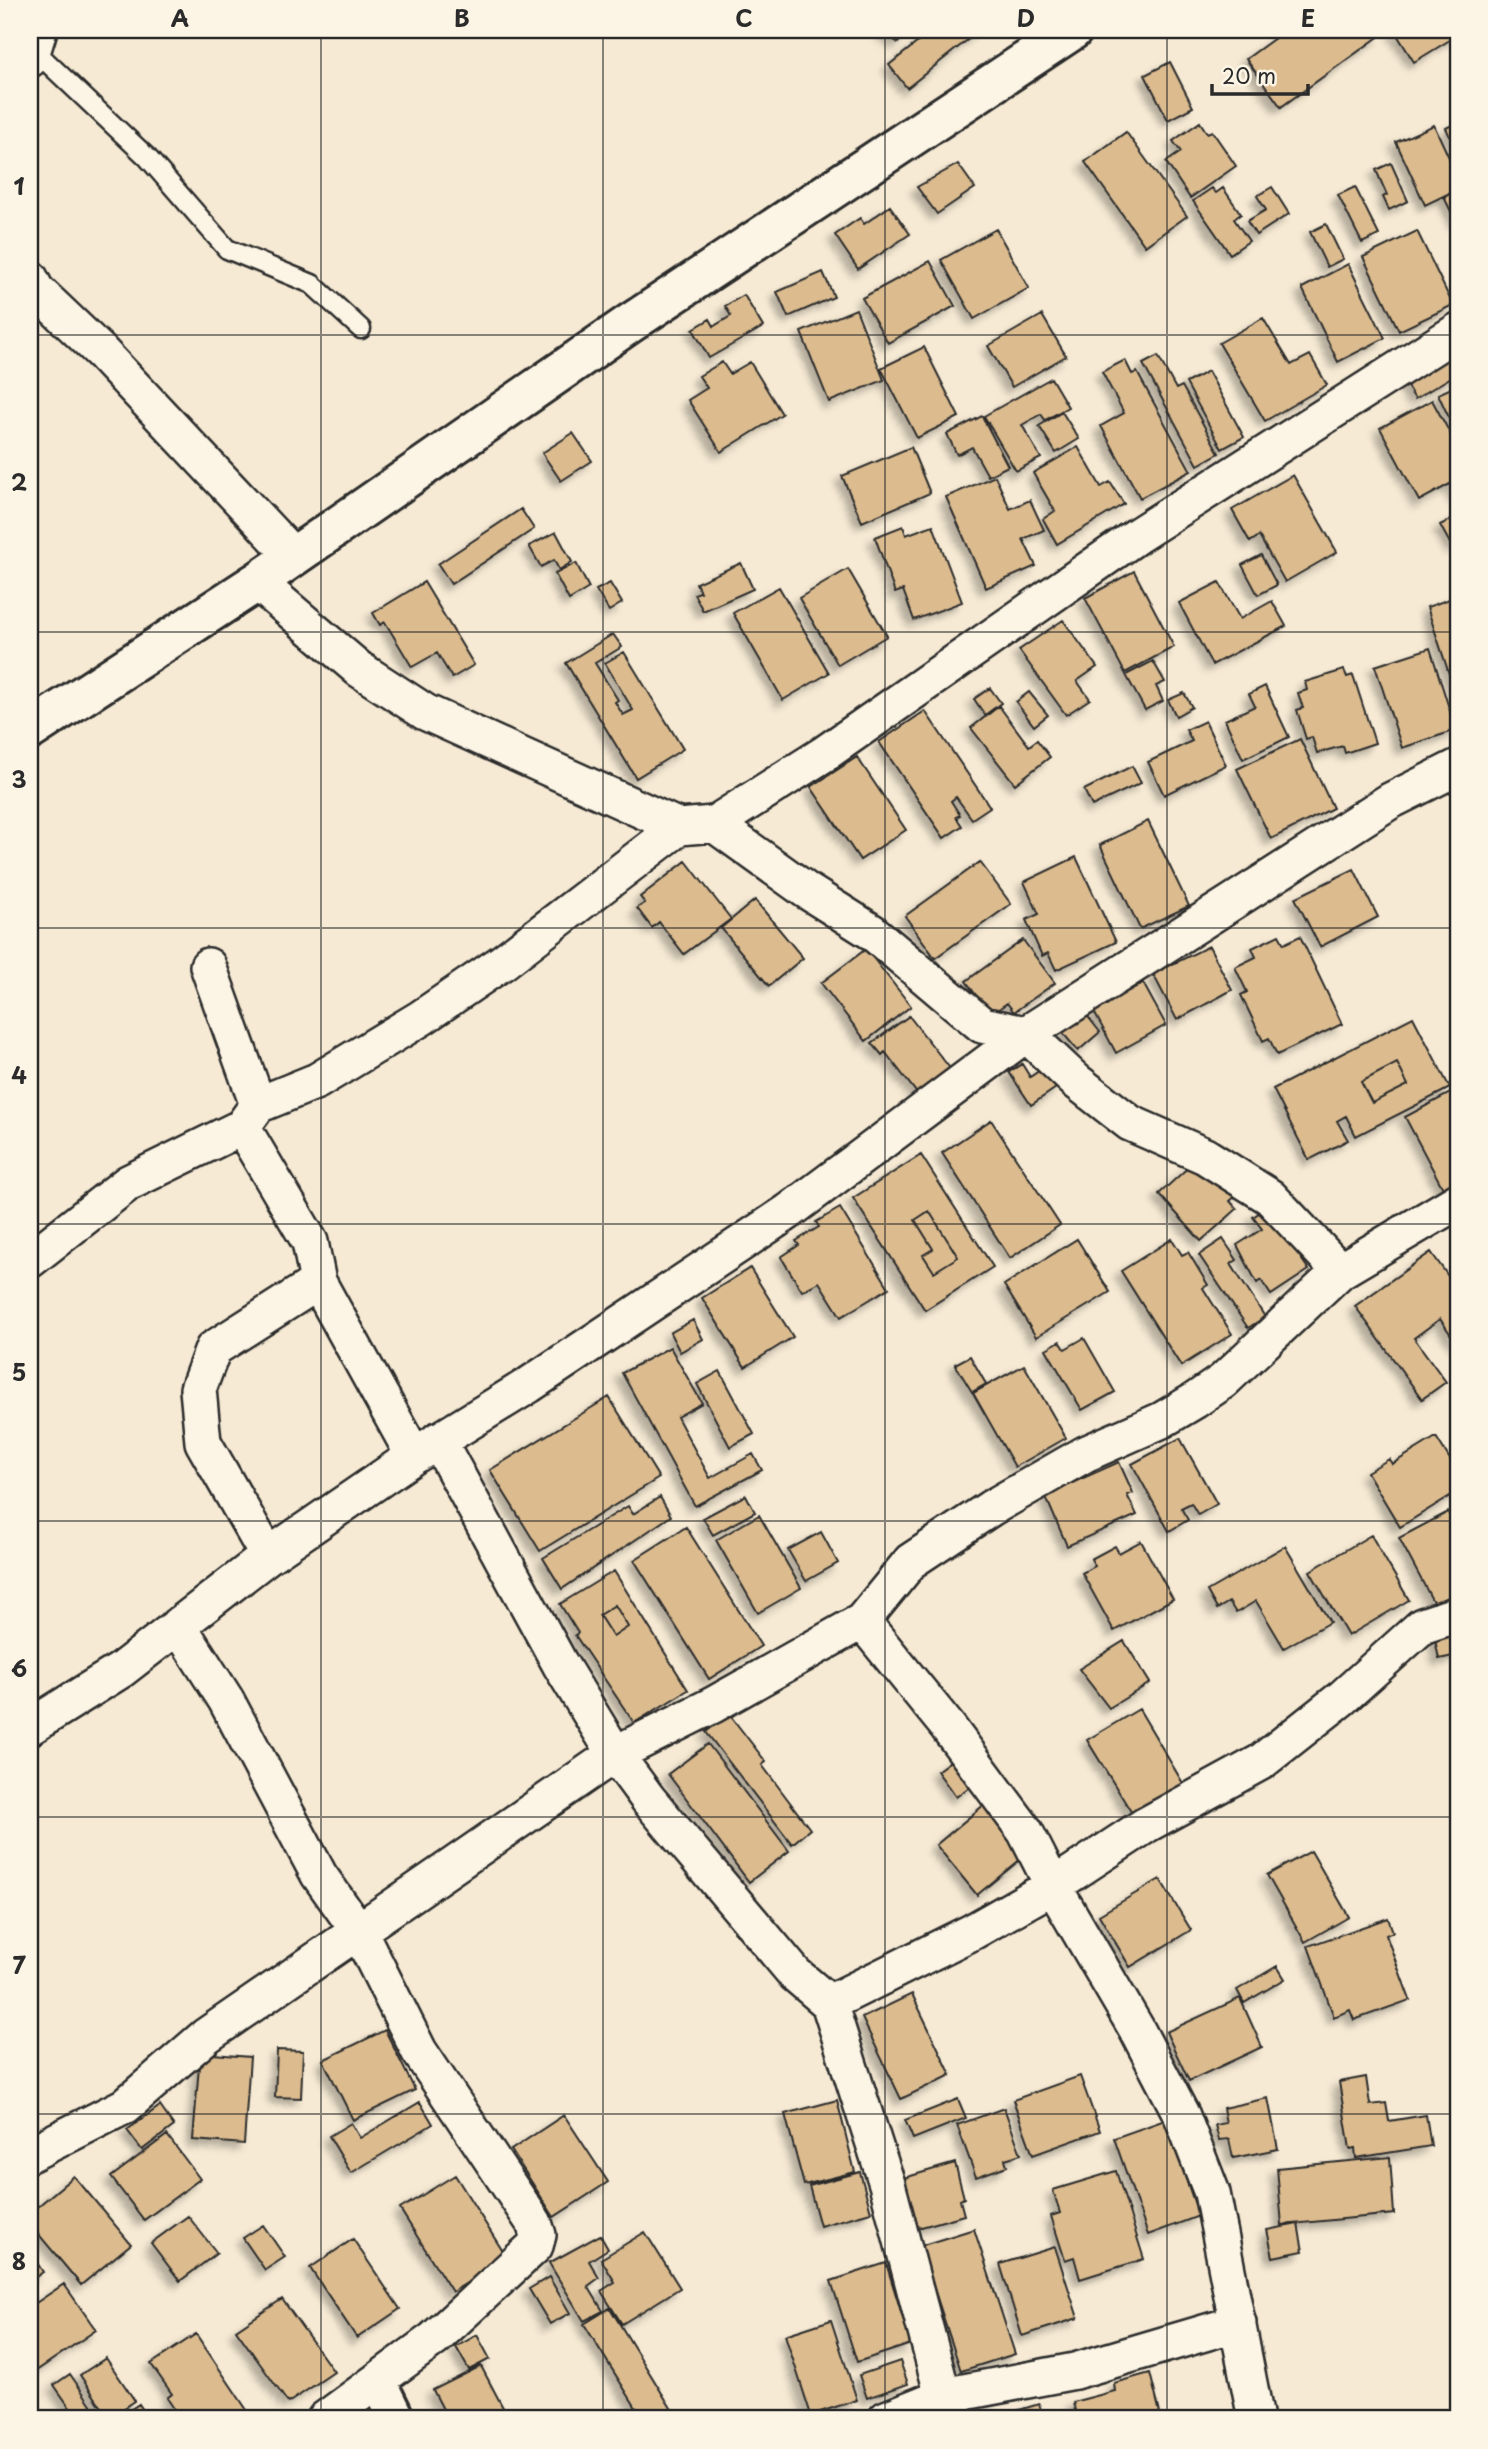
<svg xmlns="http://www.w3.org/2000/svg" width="1488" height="2449" viewBox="0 0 1488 2449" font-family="'Playpen Sans',sans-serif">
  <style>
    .building { fill: #dcbc8f; stroke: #2b2b2b; stroke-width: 2; fill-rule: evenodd; filter: url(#shadow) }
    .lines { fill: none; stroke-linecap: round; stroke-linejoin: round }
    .service-casing { stroke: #2b2b2b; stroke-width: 23 }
    .minor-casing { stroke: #2b2b2b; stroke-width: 40 }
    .secondary-casing { stroke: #2b2b2b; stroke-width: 44 }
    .service { stroke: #fcf5e5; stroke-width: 18 }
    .minor { stroke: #fcf5e5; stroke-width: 35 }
    .secondary { stroke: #fcf5e5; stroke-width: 38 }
    .grid { fill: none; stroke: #2b2b2b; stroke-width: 2; stroke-opacity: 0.55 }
    .neatline { fill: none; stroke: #2b2b2b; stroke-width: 2.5 }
    .grid-label { font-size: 23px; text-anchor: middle; font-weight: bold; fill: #2b2b2b }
  </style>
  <defs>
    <filter id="shadow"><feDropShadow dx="-6" dy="6" stdDeviation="3.5" flood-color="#0004"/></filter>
  </defs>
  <rect width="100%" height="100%" fill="#f6ead4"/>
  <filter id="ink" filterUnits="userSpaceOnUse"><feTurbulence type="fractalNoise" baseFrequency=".0143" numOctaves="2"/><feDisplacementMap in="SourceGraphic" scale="14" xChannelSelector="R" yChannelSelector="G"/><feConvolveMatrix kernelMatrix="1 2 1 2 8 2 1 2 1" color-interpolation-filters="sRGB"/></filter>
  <g filter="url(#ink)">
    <path class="building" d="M881 30H909L898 43Z
      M933 30H980L907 88 889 65Z
      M1286 30H1377L1381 35 1281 107 1246 59Z
      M1394 30H1458V35L1414 62Z
      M1170 62 1193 107 1168 120 1145 75Z
      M1200 122 1207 133 1212 131 1236 166 1190 198 1166 162 1181 152 1173 141Z
      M1458 122V154L1446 128Z
      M1434 125 1458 177V189L1425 205 1396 142Z
      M1126 132 1187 216 1145 246 1085 162Z
      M1391 163 1408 201 1389 210 1383 197 1387 195 1376 170Z
      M958 164 975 188 937 214 917 187Z
      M1272 187 1289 214 1256 235 1247 221 1266 210 1257 196Z
      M1355 187 1379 235 1362 243 1338 195Z
      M1212 188 1216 193 1223 188 1241 214 1234 219 1249 241 1230 254 1193 201Z
      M1458 190V226L1444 197Z
      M890 206 910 234 858 269 835 235 860 218 864 224Z
      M1326 224 1343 259 1327 267 1310 232Z
      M996 229 1029 288 974 319 941 260Z
      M1417 231 1453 305 1399 331 1363 257Z
      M930 261 955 306 888 343 862 298Z
      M1348 264 1385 338 1338 362 1302 288Z
      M823 272 834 297 788 317 777 292Z
      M744 295 763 327 709 358 693 329 710 319 714 326 731 316 725 306Z
      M856 309 884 380 829 402 801 332Z
      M1042 315 1066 356 1012 387 988 346Z
      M1263 318 1291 365 1310 355 1327 385 1265 421 1219 343Z
      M1458 346V373L1415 399 1403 380Z
      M924 347 959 417 917 438 881 368Z
      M1158 356 1176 389 1182 386 1219 453 1198 465 1143 364Z
      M1125 360 1132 374 1137 372 1191 471 1140 498 1101 426 1124 413 1102 372Z
      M722 362 730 374 750 362 782 414 721 452 688 400 707 388 699 376Z
      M1208 371 1244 437 1222 449 1186 383Z
      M1051 378 1068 407 1045 420 1041 414 1022 425 1041 458 1016 471 984 416Z
      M1458 385V437L1438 394Z
      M1432 400 1458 448V500L1450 484 1419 501 1380 428Z
      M1062 412 1079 439 1056 453 1039 426Z
      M982 416 1008 466 988 476 972 447 957 455 947 434Z
      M573 433 592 461 561 481 542 453Z
      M911 447 930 493 862 522 842 476Z
      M1078 447 1101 487 1110 482 1124 504 1057 544 1043 519 1055 511 1033 473Z
      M1293 475 1337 552 1285 582 1259 536 1250 542 1232 510Z
      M995 476 1010 509 1030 500 1044 530 1023 539 1036 566 986 588 946 497Z
      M521 509 534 529 451 584 438 564Z
      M1458 516V544L1452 547 1440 525Z
      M933 525 962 602 914 620 903 590 895 593 875 537 903 526 906 535Z
      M556 532 572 562 559 570 554 560 541 567 529 546Z
      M1261 555 1277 585 1258 595 1242 565Z
      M576 563 589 588 569 600 555 574Z
      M741 563 753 589 703 611 694 594 700 592 696 583Z
      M848 569 887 636 838 665 799 598Z
      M1134 571 1174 647 1125 673 1085 598Z
      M424 582 474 665 452 678 437 653 412 667 385 622 380 625 373 613Z
      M1219 582 1240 619 1272 601 1286 626 1212 665 1179 603Z
      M610 583 622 603 609 611 596 590Z
      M779 587 829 673 783 700 733 613Z
      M1458 596V701L1427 607Z
      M1063 620 1097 667 1077 681 1090 699 1066 715 1019 650Z
      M613 634 622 647 595 663 618 700 615 702 623 715 633 710 605 663 624 652 683 749 636 778 566 663Z
      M1430 648 1456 730 1402 748 1375 666Z
      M1153 661 1165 682 1156 686 1163 701 1145 710 1126 675Z
      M1344 670 1347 677 1353 675 1375 743 1345 753 1343 746 1317 753 1312 737 1306 739 1297 710 1303 708 1298 693 1307 690 1305 682Z
      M1265 686 1289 737 1243 759 1225 720 1255 706 1249 694Z
      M990 688 1001 703 985 715 974 699Z
      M1029 692 1048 715 1034 726 1016 702Z
      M1184 693 1192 707 1176 716 1168 700Z
      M999 706 1029 746 1037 740 1050 757 1015 784 971 728Z
      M925 711 990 807 972 819 956 797 951 801 960 815 956 817 962 826 944 838 879 742Z
      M1205 721 1226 765 1164 795 1148 762 1192 741 1186 730Z
      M1300 739 1333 808 1271 839 1237 769Z
      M857 757 906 830 860 860 811 787Z
      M1132 766 1141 783 1092 806 1084 790Z
      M1148 821 1189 906 1140 929 1100 845Z
      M1076 857 1116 942 1056 970 1048 953 1042 956 1026 920 1039 914 1024 882Z
      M686 861 731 919 684 954 659 922 652 928 637 908 645 903 640 897Z
      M980 862 1011 904 935 958 905 916Z
      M1354 869 1378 917 1320 947 1295 898Z
      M755 900 803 958 769 986 721 928Z
      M1279 935 1284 944 1300 936 1342 1024 1277 1055 1269 1038 1263 1041 1241 995 1247 992 1235 967 1256 957 1252 948Z
      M1023 940 1055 983 1014 1012 1007 1003 990 1015 966 981Z
      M1209 946 1232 990 1177 1020 1153 974Z
      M866 949 911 1006 866 1041 821 983Z
      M1143 983 1166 1025 1116 1053 1093 1010Z
      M1085 1013 1100 1032 1078 1051 1062 1032Z
      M909 1016 956 1076 923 1101 885 1052 882 1055 872 1043Z
      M1413 1017 1450 1088 1356 1136 1346 1116 1337 1121 1348 1140 1309 1160 1273 1089ZM1397 1063 1408 1085 1372 1103 1361 1082Z
      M1397 1063 1408 1085 1372 1103 1361 1082Z
      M1022 1064 1030 1077 1046 1066 1059 1086 1031 1105 1009 1072Z
      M1452 1092 1458 1104V1193L1448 1198 1405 1117Z
      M991 1120 1060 1225 1010 1258 942 1153Z
      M921 1155 993 1267 925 1310 853 1198ZM929 1211 958 1257 934 1272 923 1255 933 1249 915 1220Z
      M1194 1162 1238 1194 1230 1201 1237 1209 1201 1241 1159 1194Z
      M840 1208 889 1288 841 1317 819 1282 802 1291 781 1257 799 1245 796 1241 819 1227 816 1222Z
      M1266 1208 1309 1270 1271 1295 1261 1280 1257 1283 1237 1245 1262 1229 1253 1217Z
      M929 1211 958 1257 934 1272 923 1255 933 1249 915 1220Z
      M1077 1239 1110 1292 1036 1337 1004 1285Z
      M1172 1239 1182 1255 1188 1252 1208 1285 1203 1288 1232 1334 1181 1366 1121 1271Z
      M1223 1239 1237 1260 1231 1264 1265 1317 1248 1328 1199 1255Z
      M1431 1252 1458 1290V1345L1440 1319 1414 1338 1446 1382 1422 1399 1355 1306Z
      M750 1268 793 1337 745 1367 702 1298Z
      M693 1320 703 1339 680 1352 670 1333Z
      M1084 1338 1115 1392 1082 1410 1046 1349 1060 1341 1065 1349Z
      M670 1347 702 1403 677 1417 710 1478 753 1454 762 1470 695 1506 622 1373Z
      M970 1356 986 1384 972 1392 955 1364Z
      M1024 1365 1066 1438 1015 1467 973 1393Z
      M720 1371 754 1434 730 1447 697 1384Z
      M609 1397 659 1478 540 1551 490 1470Z
      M1436 1437 1458 1472V1491L1400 1527 1367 1472 1389 1459 1392 1464Z
      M1180 1438 1217 1504 1198 1515 1191 1503 1181 1508 1188 1520 1169 1531 1132 1464Z
      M1119 1462 1133 1493 1127 1495 1137 1515 1067 1546 1045 1495Z
      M746 1495 755 1512 713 1535 703 1518Z
      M660 1497 671 1516 562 1589 543 1558 628 1506 633 1514Z
      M1448 1512 1458 1532V1603L1439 1613 1399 1538Z
      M759 1515 801 1588 758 1613 716 1540Z
      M686 1527 761 1646 709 1679 634 1560Z
      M821 1532 838 1563 806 1581 788 1550Z
      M1371 1535 1409 1600 1348 1636 1310 1571Z
      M1141 1541 1173 1599 1114 1631 1082 1573 1095 1566 1091 1559 1115 1546 1119 1553Z
      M1285 1546 1330 1622 1284 1648 1256 1601 1236 1613 1229 1602 1217 1609 1207 1591Z
      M614 1571 688 1690 634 1723 575 1635 578 1633 560 1604ZM615 1605 628 1627 613 1637 599 1615Z
      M615 1605 628 1627 613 1637 599 1615Z
      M1458 1625V1655L1439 1659 1433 1630Z
      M1124 1641 1150 1683 1109 1708 1079 1669Z
      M1139 1709 1184 1785 1133 1815 1087 1740Z
      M729 1714 766 1762 762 1765 810 1829 792 1844 706 1732Z
      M708 1744 789 1851 749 1882 668 1774Z
      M957 1756 976 1782 956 1797 937 1771Z
      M985 1804 1027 1854 977 1895 936 1845Z
      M1311 1851 1349 1917 1305 1942 1267 1875Z
      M1160 1879 1191 1930 1130 1967 1099 1915Z
      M1388 1918 1393 1932 1386 1935 1410 2000 1354 2020 1350 2010 1334 2017 1308 1946Z
      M1277 1966 1285 1979 1244 2003 1237 1990Z
      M912 1994 951 2075 901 2099 862 2018Z
      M1240 1998 1262 2047 1189 2081 1166 2032Z
      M385 2030 415 2090 353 2120 323 2060Z
      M277 2050 303 2051 301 2098 275 2097Z
      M200 2053 250 2057 244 2144 193 2140Z
      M1080 2076 1100 2131 1033 2155 1013 2100Z
      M1366 2077 1370 2105 1386 2103 1389 2121 1426 2115 1431 2146 1356 2158 1355 2148 1350 2149 1339 2082Z
      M1268 2098 1278 2149 1233 2158 1229 2139 1219 2140 1215 2125 1226 2123 1223 2108Z
      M958 2099 966 2118 913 2139 905 2120Z
      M837 2100 855 2172 804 2185 785 2114Z
      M420 2102 433 2124 351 2173 329 2136 351 2123 360 2138Z
      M160 2106 174 2126 142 2150 127 2130Z
      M1004 2108 1021 2154 1005 2159 1007 2166 976 2177 957 2125Z
      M564 2115 608 2182 554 2217 511 2150Z
      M1165 2120 1199 2216 1148 2235 1114 2138Z
      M167 2135 200 2179 144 2220 111 2177Z
      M1390 2157 1394 2214 1282 2225 1277 2168Z
      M955 2163 964 2198 960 2200 964 2215 918 2228 904 2178Z
      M1116 2171 1144 2259 1080 2279 1074 2257 1065 2260 1051 2216 1060 2213 1053 2190Z
      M860 2172 871 2212 820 2226 809 2186Z
      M455 2175 507 2258 452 2292 400 2209Z
      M74 2176 131 2244 81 2285 30 2224V2213Z
      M188 2216 217 2253 180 2281 151 2243Z
      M1298 2224 1303 2251 1273 2257 1267 2230Z
      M263 2225 285 2257 265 2270 243 2238Z
      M974 2229 1015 2354 961 2371 920 2246Z
      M645 2232 680 2288 622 2324 601 2291 615 2282 601 2259Z
      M600 2235 608 2249 589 2261 599 2278 588 2286 603 2311 584 2321 549 2263Z
      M353 2239 400 2309 357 2338 310 2268Z
      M1055 2247 1078 2318 1022 2336 1000 2264Z
      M30 2252 43 2272 30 2281Z
      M886 2263 911 2344 857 2362 831 2281Z
      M549 2277 570 2313 550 2324 529 2289Z
      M64 2284 96 2330 36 2371 30 2361V2307Z
      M282 2299 334 2372 288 2403 236 2330Z
      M610 2308 674 2413 664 2419H643L584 2324Z
      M831 2320 857 2400 811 2415 785 2335Z
      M196 2334 253 2419H181L167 2398 172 2394 151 2364Z
      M477 2335 490 2359 469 2370 456 2347Z
      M106 2358 135 2401 109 2418 80 2375Z
      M900 2361 908 2384 867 2398 859 2375Z
      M481 2366 509 2419H448L433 2390Z
      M1150 2373 1160 2413 1139 2419H1077L1073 2402 1115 2391 1114 2383Z
      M70 2374 101 2419H78L54 2385Z
      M139 2404 149 2419H116Z
      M1039 2404 1044 2419H989Z"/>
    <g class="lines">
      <defs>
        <path id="service" d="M31 47 148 158 227 249 312 284 361 329"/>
        <path id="minor" d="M30 59 39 30
          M30 278 36 290 101 352 293 556
          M257 582 359 669 425 712 679 827 714 824 807 891 872 932 982 1025 1026 1034 1076 1081 1130 1123 1205 1156 1270 1197 1340 1271
          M714 824 824 754 1138 535 1458 331
          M208 966 258 1105
          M242 1127 310 1242 318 1282 414 1456
          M30 1260 128 1183 242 1127 258 1105 317 1081 421 1018 503 962 679 827
          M438 1440 560 1664 615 1754 648 1799 795 1974 829 2003 887 2184 943 2396
          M268 1556 203 1442 198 1389 213 1349 318 1282
          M862 1621 948 1727 1025 1831 1053 1886 1136 2028 1182 2116 1212 2193 1256 2419
          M178 1625 226 1700 319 1875 360 1933 419 2051 534 2223 538 2235 535 2246 434 2339 325 2419
          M30 1727 121 1670 268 1556 414 1456 529 1385 788 1212 1026 1034 1390 801 1458 767
          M829 2003 972 1932 1053 1886 1146 1825 1261 1762 1342 1698 1422 1626 1458 1614
          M30 2154 125 2106 206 2036 615 1754 713 1705 862 1621 911 1561 991 1508 1085 1454 1162 1420 1194 1401 1223 1381 1340 1271 1458 1201
          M378 2380 397 2419
          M886 2419 943 2396 1075 2371 1238 2323"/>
        <path id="secondary" d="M30 730 257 582 629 324 1073 30"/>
      </defs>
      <use href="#service" class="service-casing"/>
      <use href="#minor" class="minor-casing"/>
      <use href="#secondary" class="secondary-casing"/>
      <use href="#service" class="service"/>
      <use href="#minor" class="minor"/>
      <use href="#secondary" class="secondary"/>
    </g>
  </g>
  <path class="grid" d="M321 30V2419M603 30V2419M885 30V2419M1167 30V2419M30 335H1458M30 632H1458M30 928H1458M30 1224H1458M30 1521H1458M30 1817H1458M30 2114H1458"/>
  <rect width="1488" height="2449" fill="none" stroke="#fcf5e5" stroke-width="77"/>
  <path d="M1212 84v10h96v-10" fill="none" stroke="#2b2b2b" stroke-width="3.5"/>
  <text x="1222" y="84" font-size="21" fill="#2b2b2b" stroke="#fcf5e5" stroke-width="5" paint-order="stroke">20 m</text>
  <rect x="38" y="38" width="1412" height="2372" class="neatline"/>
  <g class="grid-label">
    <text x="180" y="27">A</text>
    <text x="462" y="27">B</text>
    <text x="744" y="27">C</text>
    <text x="1026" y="27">D</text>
    <text x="1308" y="27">E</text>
    <text x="19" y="195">1</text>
    <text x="19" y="491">2</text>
    <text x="19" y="788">3</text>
    <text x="19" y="1084">4</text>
    <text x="19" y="1381">5</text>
    <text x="19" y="1677">6</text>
    <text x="19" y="1974">7</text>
    <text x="19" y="2270">8</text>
  </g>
</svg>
